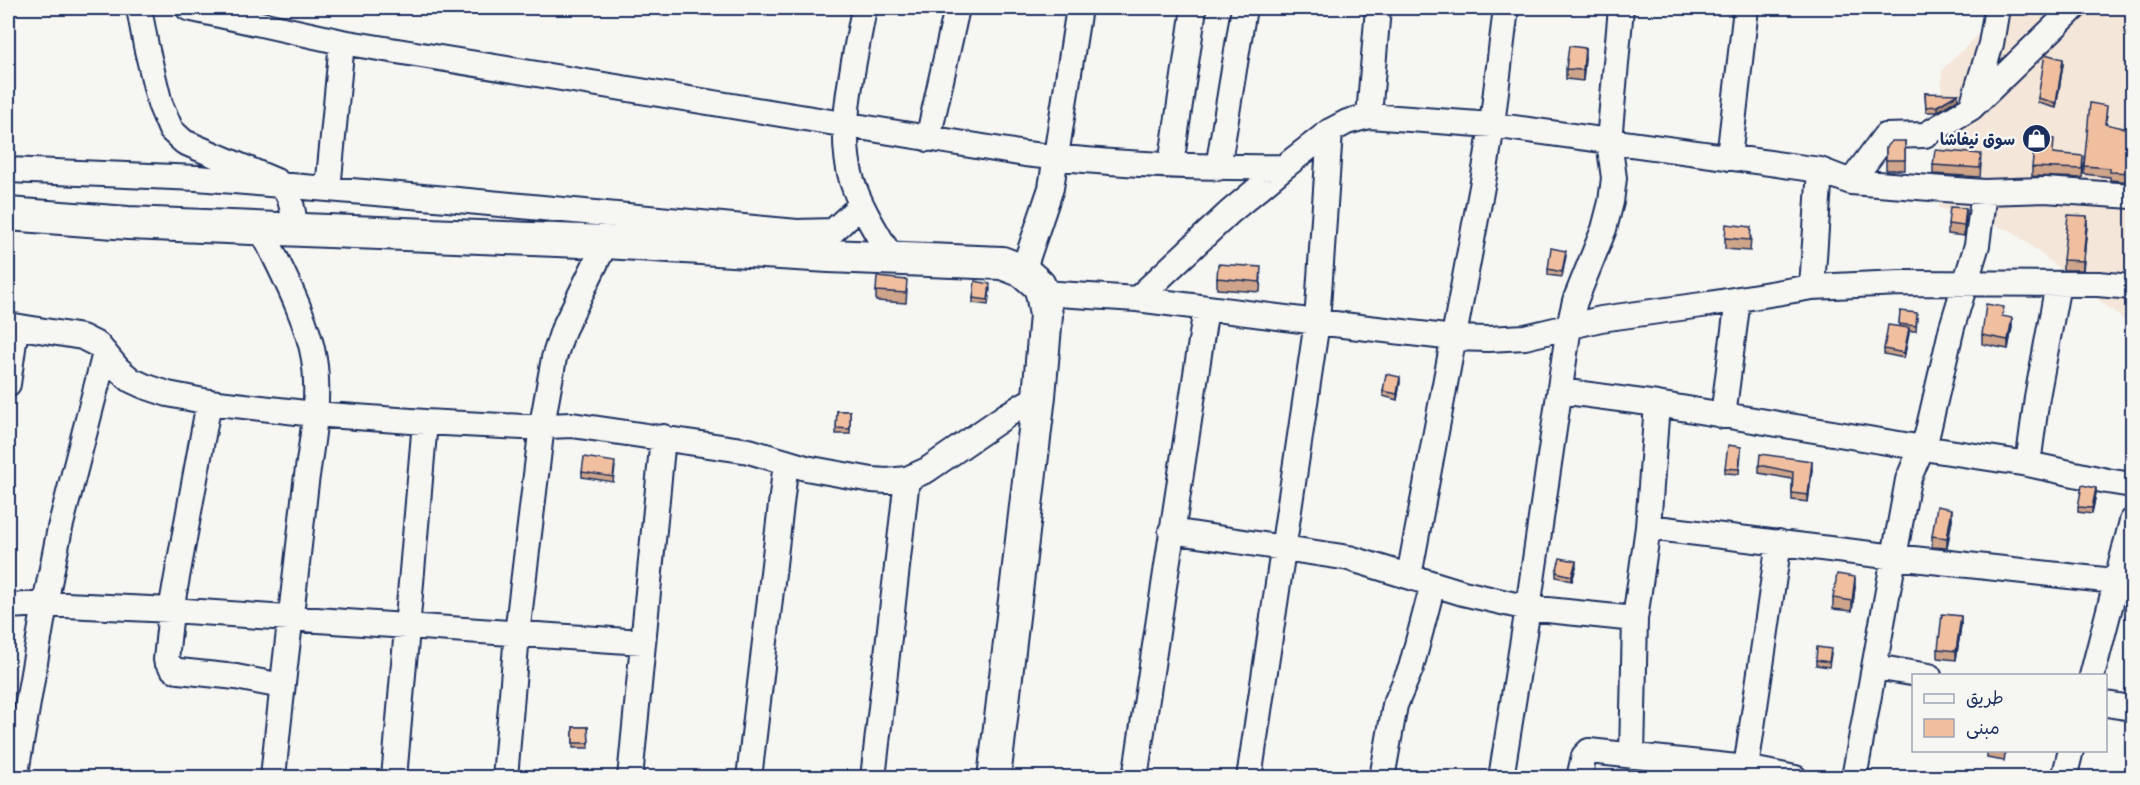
<svg xmlns="http://www.w3.org/2000/svg" width="2140" height="785" viewBox="0 0 2140 785" font-family="'Balsamiq Sans','Playpen Sans Arabic',sans-serif">
  <style>
    .built { fill: #f4e6d9 }
    .lines { fill: none; stroke-linecap: round; stroke-linejoin: round }
    .minor-casing { stroke: #1b2f5e; stroke-width: 28 }
    .major-casing { stroke: #1b2f5e; stroke-width: 36 }
    .minor { stroke: #f6f6f2; stroke-width: 24 }
    .major { stroke: #f6f6f2; stroke-width: 32 }
    .wall { fill: #cea48a; stroke: #1b2f5e; stroke-width: 1.5 }
    .shaded-wall { fill: #a88670; stroke: #1b2f5e; stroke-width: 1.5 }
    .building { fill: #f0bfa0; stroke: #1b2f5e; stroke-width: 1.5 }
    .labels { text-anchor: middle; stroke-width: 5; stroke-linejoin: round; paint-order: stroke }
    .poi-label { font-size: 16px; font-weight: bold; fill: #1b2f5e; stroke: #f6f6f2; text-anchor: end }
  </style>
  <rect width="100%" height="100%" fill="#f6f6f2"/>
  <filter id="ink" filterUnits="userSpaceOnUse"><feTurbulence type="fractalNoise" baseFrequency=".0167" numOctaves="2"/><feDisplacementMap in="SourceGraphic" scale="12" xChannelSelector="R" yChannelSelector="G"/><feConvolveMatrix kernelMatrix="1 2 1 2 8 2 1 2 1" color-interpolation-filters="sRGB"/></filter>
  <g filter="url(#ink)">
    <path class="built" d="M2005 8H2132V326L2012 231 1939 208 1942 70Z"/>
    <g class="lines">
      <defs>
        <path id="minor" d="M139 8 146 46 160 104 171 130 184 142 276 181C292 190 292 211 296 228
          M188 8 342 42 1025 154C1111 164 1198 168 1284 167
          M864 8C855 61 836 128 852 181 861 209 877 233 892 259
          M1972 106 1991 44 1997 8
          M1369 116 1378 8
          M928 139 957 8
          M1729 158 1746 8
          M1171 165 1194 8
          M1218 168 1244 8
          M8 170 197 178 447 199 797 232 833 231 861 205
          M1851 182 1885 136 1925 135 1971 108 2074 8
          M328 189 342 42
          M261 228C279 266 308 319 314 359 321 402 310 449 305 491 295 587 282 682 273 778
          M1023 271 1051 188 1079 8
          M1812 287 1820 170
          M1042 293 1137 299 1230 212 1284 167 1330 131 1347 122 1369 116 1492 125 1820 170 1851 182 1984 192 2045 190 2132 196
          M1137 299 1317 322 1454 338 1488 339 1525 337 1601 319 1709 304 1812 287 1900 283 2098 284 2132 287
          M8 325 82 337 98 345 118 369 131 380 144 386 168 394 209 402 314 414 425 422 523 427 572 425 749 451 806 468 872 480 887 481 907 479 873 778
          M8 384 16 327
          M1560 391 1657 404 1923 448 2028 464 2107 481 2132 485
          M209 402 171 610 166 660 173 669 179 671 236 677 282 686
          M1723 416 1738 299
          M2028 464 2037 397 2058 284
          M907 479 927 470 1007 415 1039 396
          M1648 527 1895 557 2132 583
          M1171 531 1349 558 1463 593 1528 608 1635 619
          M1409 576 1484 176 1492 125 1506 8
          M8 606 45 604 171 610 642 642
          M1875 667 1929 676
          M2092 676 2132 521
          M2106 704 2132 708
          M1632 756 1635 619 1648 527 1657 404
          M1746 768 1779 542
          M15 778 45 604 60 528 105 353
          M394 778 425 422
          M505 778 517 634 542 425 554 358 563 330 606 242
          M630 778 663 437
          M749 778 786 462
          M1135 778 1206 308
          M1249 778 1317 322 1330 131
          M1382 778 1395 705 1411 668 1433 584
          M1501 778 1528 608 1569 326 1575 301 1604 229 1611 202 1614 178 1609 141 1621 8
          M1579 778 1584 756 1589 751 1746 768 1795 778
          M1854 778 1908 480 1927 435 1952 327 1977 245 1984 192
          M2064 778 2071 750"/>
        <path id="major" d="M8 214 128 223 606 242 829 256 1002 263 1023 271 1039 285 1042 293 1046 315 1039 396 994 778"/>
      </defs>
      <use href="#minor" class="minor-casing"/>
      <use href="#major" class="major-casing"/>
      <use href="#minor" class="minor"/>
      <use href="#major" class="major"/>
    </g>
    <path class="wall" d="M1585 58 1583 81 1566 79V69Z
      M2063 64 2056 108 2038 103V98Z
      M1925 93 1958 99 1937 112H1926Z
      M2107 115 2106 125 2133 130V182L2110 180V177L2084 174V166Z
      M1905 141V170H1886V148Z
      M2053 153 2083 166 2082 178 2032 176V167Z
      M1981 164 1980 177 1933 174V165Z
      M1966 219 1964 236 1948 234V224Z
      M2087 225 2083 270H2063V260Z
      M1751 237 1750 251 1725 249V238Z
      M1566 256 1562 277 1548 275V269Z
      M1261 277 1260 292 1217 289V278Z
      M990 289 988 305 973 303V298Z
      M907 290 906 303 876 301V291Z
      M1900 311 1917 318 1916 331H1909L1904 358 1884 354V349L1899 327Z
      M2004 317 2012 327 2008 349 1982 344V335Z
      M1400 382 1397 400 1383 396V391Z
      M837 411H850V434H836Z
      M1741 453 1739 474 1725 473V468Z
      M1759 465 1812 469 1808 502 1792 500V479L1759 473Z
      M615 467 613 482 582 477V472Z
      M2096 493 2092 514 2078 512V507Z
      M1952 519 1947 548 1932 547V536Z
      M1576 567 1572 581 1556 577V572Z
      M1855 587 1852 611 1833 609V598Z
      M1961 625 1956 660 1938 658V649Z
      M1831 654 1829 667 1816 665V660Z
      M573 727H588L589 748H573Z
      M2006 750 2004 761 1987 758V751H1985Z"/>
    <path class="shaded-wall" d="M1585 48V58L1583 81V70Z
      M2063 59V64L2056 108V103Z
      M1958 94V99L1937 112V106Z
      M1966 208V219L1964 236V226Z
      M2087 216V225L2083 270V261Z
      M2012 318V327L2008 349V340Z
      M1909 328V334L1904 358V353Z
      M1400 377V382L1397 400V394Z
      M1812 461V469L1808 502V495Z
      M2096 488V493L2092 514V508Z
      M1952 509V519L1947 548V538Z
      M1576 561V567L1572 581V576Z
      M1855 577V587L1852 611V601Z
      M1961 616V625L1956 660V651Z"/>
    <path class="building" d="M1569 46 1585 48 1583 70 1566 69Z
      M2045 54 2063 59 2056 103 2038 98Z
      M1925 93 1958 94 1937 106 1926 107Z
      M2090 103 2107 106 2105 124 2133 130V173L2110 172V168L2084 166Z
      M2035 138 2054 139 2053 153 2083 156 2082 169 2032 167Z
      M1892 141H1905V160H1886V148Z
      M1935 150 1981 154 1980 168 1933 165Z
      M1950 207 1966 208 1964 226 1948 224Z
      M2068 215 2087 216 2083 261 2063 260Z
      M1726 224 1751 227 1750 240 1725 238Z
      M1551 248 1566 251 1562 272 1548 269Z
      M1218 264 1261 267 1260 282 1217 278Z
      M877 277 907 280 906 293 876 291Z
      M975 281 990 284 988 300 973 298Z
      M1986 304 2004 307 2002 316 2012 318 2008 340 1982 335Z
      M1900 311 1917 313 1916 326 1899 324Z
      M1888 325 1909 328 1904 353 1884 349Z
      M1386 374 1400 377 1397 394 1383 391Z
      M837 411H850V429L836 428Z
      M1728 445 1741 447 1739 469 1725 468Z
      M1760 454 1812 461 1808 495 1792 493 1793 472 1759 465Z
      M584 457 615 462 613 477 582 472Z
      M2082 485 2096 488 2092 508 2078 507Z
      M1937 506 1952 509 1947 538 1932 536Z
      M1560 558 1576 561 1572 576 1556 572Z
      M1837 574 1855 577 1852 601 1833 598Z
      M1942 614 1961 616 1956 651 1938 649Z
      M1817 647 1831 649 1829 662 1816 660Z
      M573 727H588L589 743H573Z"/>
  </g>
  <defs>
    <symbol id="shop-disc" viewBox="-11 -11 22 22"><circle r="9.5" fill="#1b2f5e" stroke="#f6f6f2"/><path d="M-5-2.5h2.3a2.7 3.5 0 0 1 5.4 0H5L5.5 6h-11ZM-1.5-2.5h3a1.5 2.3 0 0 0-3 0Z" fill="#fff"/></symbol>
  </defs>
  <g fill-rule="evenodd">
    <use href="#shop-disc" x="2020" y="122" width="33" height="33"/>
  </g>
  <g class="labels">
    <g class="poi-label">
      <text x="2015" y="145">سوق نيفاشا</text>
    </g>
  </g>
  <rect width="2140" height="785" fill="none" stroke="#f6f6f2" stroke-width="30"/>
  <rect x="15" y="15" width="2110" height="755" fill="none" stroke="#1b2f5e" stroke-width="2" filter="url(#ink)"/>
  <rect x="1912" y="674" width="195" height="78" fill="#f6f6f2" stroke="#9ea6b7" stroke-width="1.5"/>
  <rect x="1924" y="694" width="30" height="9" fill="#f6f6f2" stroke="#9ea6b7" stroke-width="1.5"/>
  <text x="1966" y="704" font-size="18" fill="#1b2f5e">طريق</text>
  <rect x="1924" y="719" width="30" height="18" fill="#f0bfa0" stroke="#9ea6b7" stroke-width="1.5"/>
  <text x="1966" y="734" font-size="18" fill="#1b2f5e">مبنى</text>
</svg>
